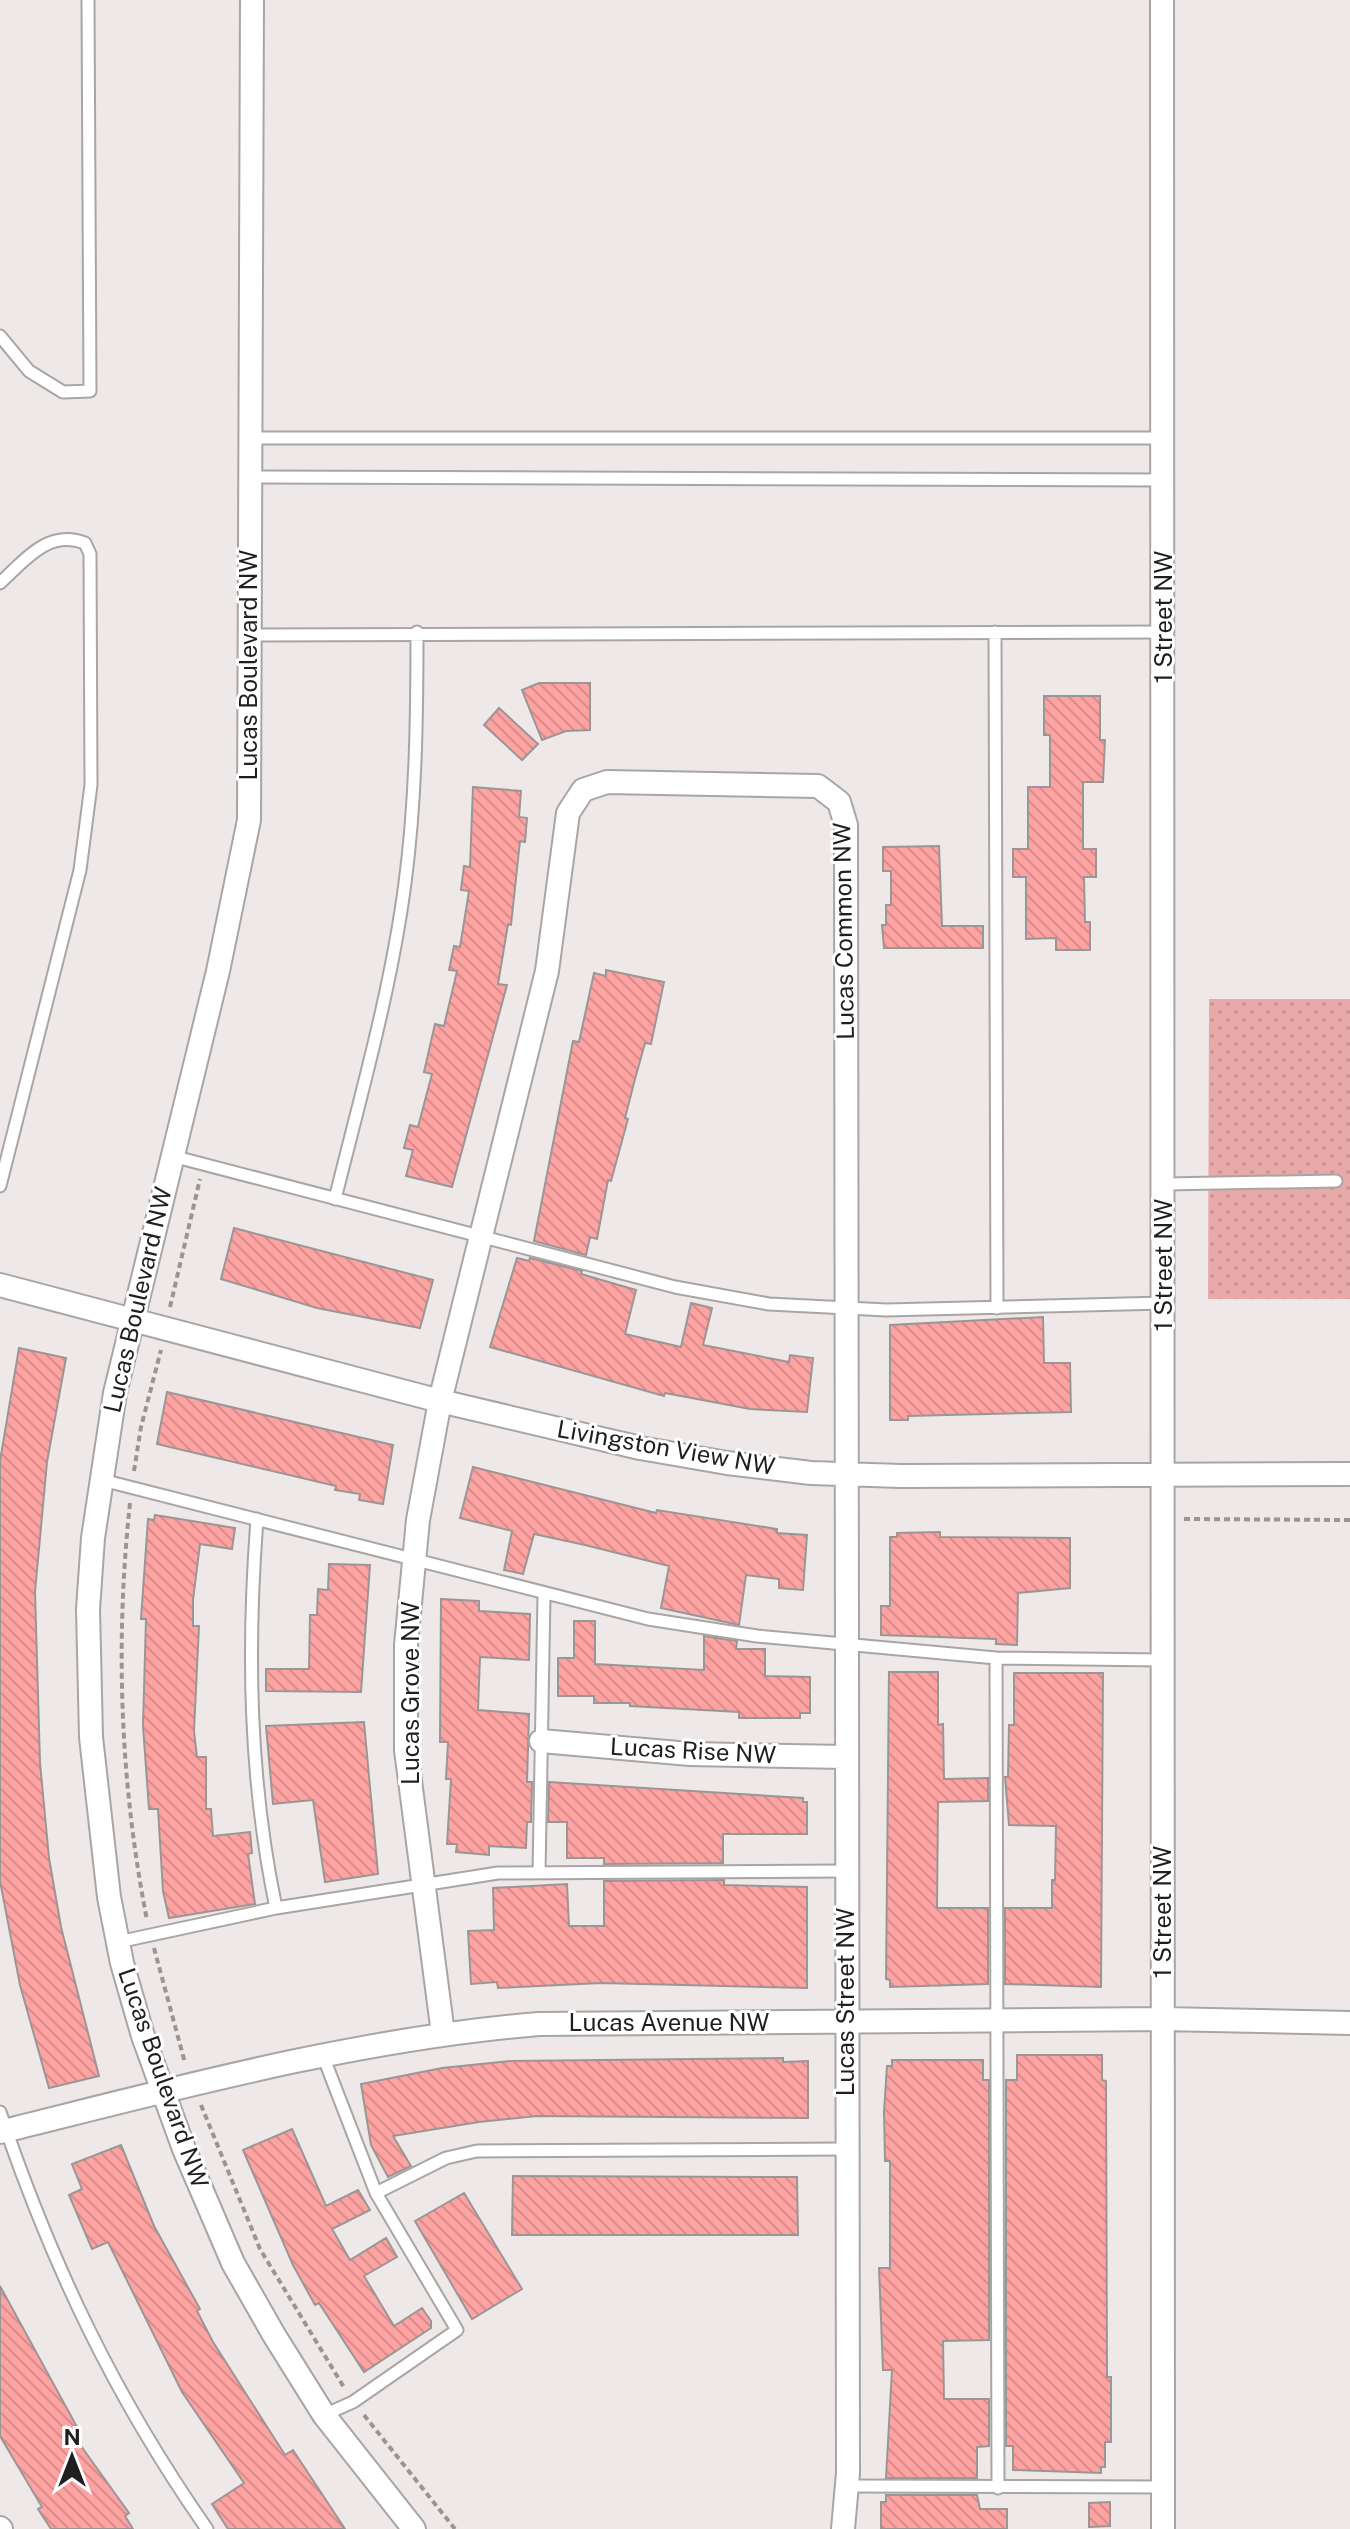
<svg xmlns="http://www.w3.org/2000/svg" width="1350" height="2529" viewBox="0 0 1350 2529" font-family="'Public Sans',sans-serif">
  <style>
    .park { fill: url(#park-dots) }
    .building { fill: url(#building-back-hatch); stroke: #9b9696; stroke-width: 2 }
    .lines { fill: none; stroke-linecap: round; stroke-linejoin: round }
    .service-casing { stroke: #aaa5a5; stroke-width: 15 }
    .minor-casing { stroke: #aaa5a5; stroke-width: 26 }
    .path { stroke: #999594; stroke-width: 4; stroke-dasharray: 6 4; stroke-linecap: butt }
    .service { stroke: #fff; stroke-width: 11 }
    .minor { stroke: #fff; stroke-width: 22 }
    .labels { text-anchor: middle; stroke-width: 6; stroke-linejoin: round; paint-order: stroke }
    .street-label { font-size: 24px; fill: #201e1e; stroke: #fff }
  </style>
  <defs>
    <pattern id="park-dots" width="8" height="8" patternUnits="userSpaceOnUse" patternTransform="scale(2)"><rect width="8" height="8" fill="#e7aaa8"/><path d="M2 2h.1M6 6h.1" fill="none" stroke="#c69290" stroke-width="1.8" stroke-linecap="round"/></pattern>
    <pattern id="building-back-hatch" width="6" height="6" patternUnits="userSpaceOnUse" patternTransform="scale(2)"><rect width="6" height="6" fill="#fda3a2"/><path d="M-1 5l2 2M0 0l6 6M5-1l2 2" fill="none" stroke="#d98c8b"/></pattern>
  </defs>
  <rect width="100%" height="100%" fill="#eee9e8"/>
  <path class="park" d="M1209 999H1350V1299H1208Z"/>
  <path class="building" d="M539 683H590V730L566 731 542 740 522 690Z
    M1044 696H1100V740H1105L1103 782H1083V849H1096V877H1084L1085 922H1090V950H1056V938L1026 939V877H1013V849H1028V787H1050V735H1044Z
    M499 708 538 744 522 760 484 725Z
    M473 787 521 791 519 817 527 818 525 842 520 841 511 925 508 924 498 984 507 985 452 1187 406 1176 413 1150 404 1148 410 1125 418 1127 432 1074 424 1072 435 1024 444 1026 457 971 449 970 454 946 460 947 469 891 461 890 464 866 470 867Z
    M939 846 942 926H983V948H884L882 925H886V905H891V871H883V847Z
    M606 970 664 982 651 1044 645 1043 635 1079 625 1118 628 1119 611 1181 608 1180 597 1239 590 1237 586 1255 534 1241 573 1041 579 1042 594 973 606 976Z
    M234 1228 433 1280 420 1328 317 1308 221 1279Z
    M517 1258 529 1261 530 1258 582 1271 581 1274 636 1290 625 1334 681 1347 691 1303 712 1308 703 1345 789 1362 790 1355 813 1358 807 1412 750 1409 665 1393 664 1396 490 1347Z
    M1043 1317 1044 1363H1070L1071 1412 908 1416V1420H890V1325Z
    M19 1348 66 1358 47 1462 35 1592 40 1763 49 1858 61 1927 99 2076 49 2088 20 1985 0 1881V1461Z
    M167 1392 393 1445 383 1504 359 1500 360 1494 335 1490 336 1486 157 1444Z
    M473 1467 656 1513 657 1510 777 1529V1533L807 1535 803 1590 779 1588V1579L746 1575 739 1625 661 1608 669 1566 585 1545 534 1534 523 1574 504 1570 512 1531 460 1518Z
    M155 1515 235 1528 232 1549 200 1544 193 1600V1626H199L194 1731 197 1757H206V1809H211L213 1836 250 1832 252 1853 248 1854 255 1904 169 1918 163 1891 158 1809H149L143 1726 146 1619H141L148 1519 154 1520Z
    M940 1532V1537L1070 1538V1588L1018 1593 1017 1645 996 1644V1639L881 1635V1606H890V1537H897V1533Z
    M329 1564 370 1565 361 1692 266 1691V1669H309L310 1615H317L318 1589 328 1590Z
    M441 1599 479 1601V1611L530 1614 529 1660 480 1657 478 1710 529 1714 527 1782H532L531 1822H527L526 1848 489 1846V1855L456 1852 457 1844H447L451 1779H446L448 1742H440Z
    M574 1621H595V1664L704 1670V1636L737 1641 736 1649H765V1676L810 1677V1713H800V1718H739V1712L630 1706V1703H594V1696H558V1658H574Z
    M889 1672H938V1725L943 1724 944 1779 988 1778V1801L938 1802 937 1908H988V1984L890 1987V1980L886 1979Z
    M1014 1673H1103L1101 1987 1005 1984V1908H1052V1880H1055L1056 1826 1009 1825 1005 1777H1008L1009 1725H1014Z
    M364 1722 378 1874 325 1882 313 1800 273 1804 266 1726Z
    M549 1782 803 1798V1802H807V1834H723V1863L604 1864V1858H567V1822H548Z
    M724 1880V1885L807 1887V1988L601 1983 498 1988 497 1982 471 1984 468 1931 494 1930 493 1888 567 1884 569 1926H604V1881Z
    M1017 2055H1102V2080L1106 2081 1107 2377H1111V2442H1105V2467H1101V2473L1013 2470V2446H1006V2080H1017Z
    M783 2058V2062L808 2061V2118L537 2116 479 2122 393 2136 411 2166 388 2177 371 2145 361 2084 442 2068 510 2061Z
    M892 2060H983V2080H989V2340L943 2341 944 2399H989V2446L977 2447V2478H886L892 2370H883L879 2268H890V2161H885L884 2112 887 2066H892Z
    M292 2129 326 2206 358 2190 370 2210 332 2229 350 2260 386 2238 397 2257 364 2276 394 2326 422 2308 431 2321V2328L364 2372 319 2303 315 2305 293 2265 243 2150Z
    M121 2145 154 2226 200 2309 197 2311 213 2342 285 2455 293 2450 345 2529H228L212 2504 244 2483 182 2392 108 2242 92 2249 69 2195 82 2189 72 2164Z
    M513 2176 797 2177 798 2235H512Z
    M464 2193 522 2289 472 2319 415 2221Z
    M0 2286 77 2427 73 2430 76 2439 129 2513 125 2516 133 2529H51L38 2509 42 2507 0 2436Z
    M886 2495H977L980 2509H1007V2529H881V2502H886Z
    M1110 2502V2526L1089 2527V2503Z"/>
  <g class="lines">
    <defs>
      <path id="service" d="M0 336 29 371 63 392 90 391 88 0
        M251 438H1163
        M251 477 1164 480
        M0 583C25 560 48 529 85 543L90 554 91 785 80 870 0 1186
        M995 632 997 1308
        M249 635 1163 632
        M172 1156 675 1287 769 1304 886 1310 1164 1303
        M1165 1184 1336 1181
        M335 1199C361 1094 391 990 405 883 416 800 417 716 417 632
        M102 1480 648 1619 757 1636 996 1658 1162 1660
        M257 1519C247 1650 249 1779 276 1908
        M996 1658 998 2488
        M539 1873 544 1595
        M118 1942 276 1908 498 1873 845 1871
        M323 2056 376 2193 457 2330 353 2402 324 2415
        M0 2112C52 2265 114 2396 207 2529
        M376 2193 446 2158 477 2151 846 2149
        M847 2486 1163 2487"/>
      <path id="minor" d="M252 0 249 820 218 971 115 1393 93 1538 88 1609 91 1737 109 1897 122 1963 143 2036 184 2149 233 2263 274 2335 324 2415 414 2529
        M1162 0 1163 2529
        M0 1285 440 1401 640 1448 727 1463 811 1473 901 1476 1350 1474
        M541 1741 690 1754 845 1757
        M443 2034 406 1750V1645L418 1520 440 1401 547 971 568 813 583 790 607 782 818 786 839 802 846 825 848 2473 843 2529
        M0 2132C177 2088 356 2039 539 2024L1163 2019 1350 2023
        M0 2528 1 2529"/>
    </defs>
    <use href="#service" class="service-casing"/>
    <use href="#minor" class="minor-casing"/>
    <path class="path" d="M170 1307 200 1179
      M134 1471 141 1427 161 1350
      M130 1503C115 1642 120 1783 147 1920
      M1184 1519 1350 1520
      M154 1948 185 2063
      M201 2105 260 2249 345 2389
      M364 2415 455 2529"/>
    <use href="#service" class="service"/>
    <use href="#minor" class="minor"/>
  </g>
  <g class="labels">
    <g class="street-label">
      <text transform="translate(1164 617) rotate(-90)" y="8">1 Street NW</text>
      <text transform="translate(249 665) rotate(-90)" y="8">Lucas Boulevard NW</text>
      <text transform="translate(844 931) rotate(-91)" y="8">Lucas Common NW</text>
      <text transform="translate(1164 1265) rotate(-90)" y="8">1 Street NW</text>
      <text transform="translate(138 1300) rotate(-77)" y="8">Lucas Boulevard NW</text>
      <text transform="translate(666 1448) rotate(10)" y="8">Livingston View NW</text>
      <text transform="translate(411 1693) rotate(-90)" y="8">Lucas Grove NW</text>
      <text transform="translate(693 1751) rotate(3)" y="8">Lucas Rise NW</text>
      <text transform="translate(1163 1912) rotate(-90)" y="8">1 Street NW</text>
      <text transform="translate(846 2002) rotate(-90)" y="8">Lucas Street NW</text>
      <text x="669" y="2031">Lucas Avenue NW</text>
      <text transform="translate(163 2078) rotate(71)" y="8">Lucas Boulevard NW</text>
    </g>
  </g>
  <g transform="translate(72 2457)" stroke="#ffffff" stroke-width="6" paint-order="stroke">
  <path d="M0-6L14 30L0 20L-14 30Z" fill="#201e1e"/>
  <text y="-12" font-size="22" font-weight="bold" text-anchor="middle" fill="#201e1e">N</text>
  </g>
</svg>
